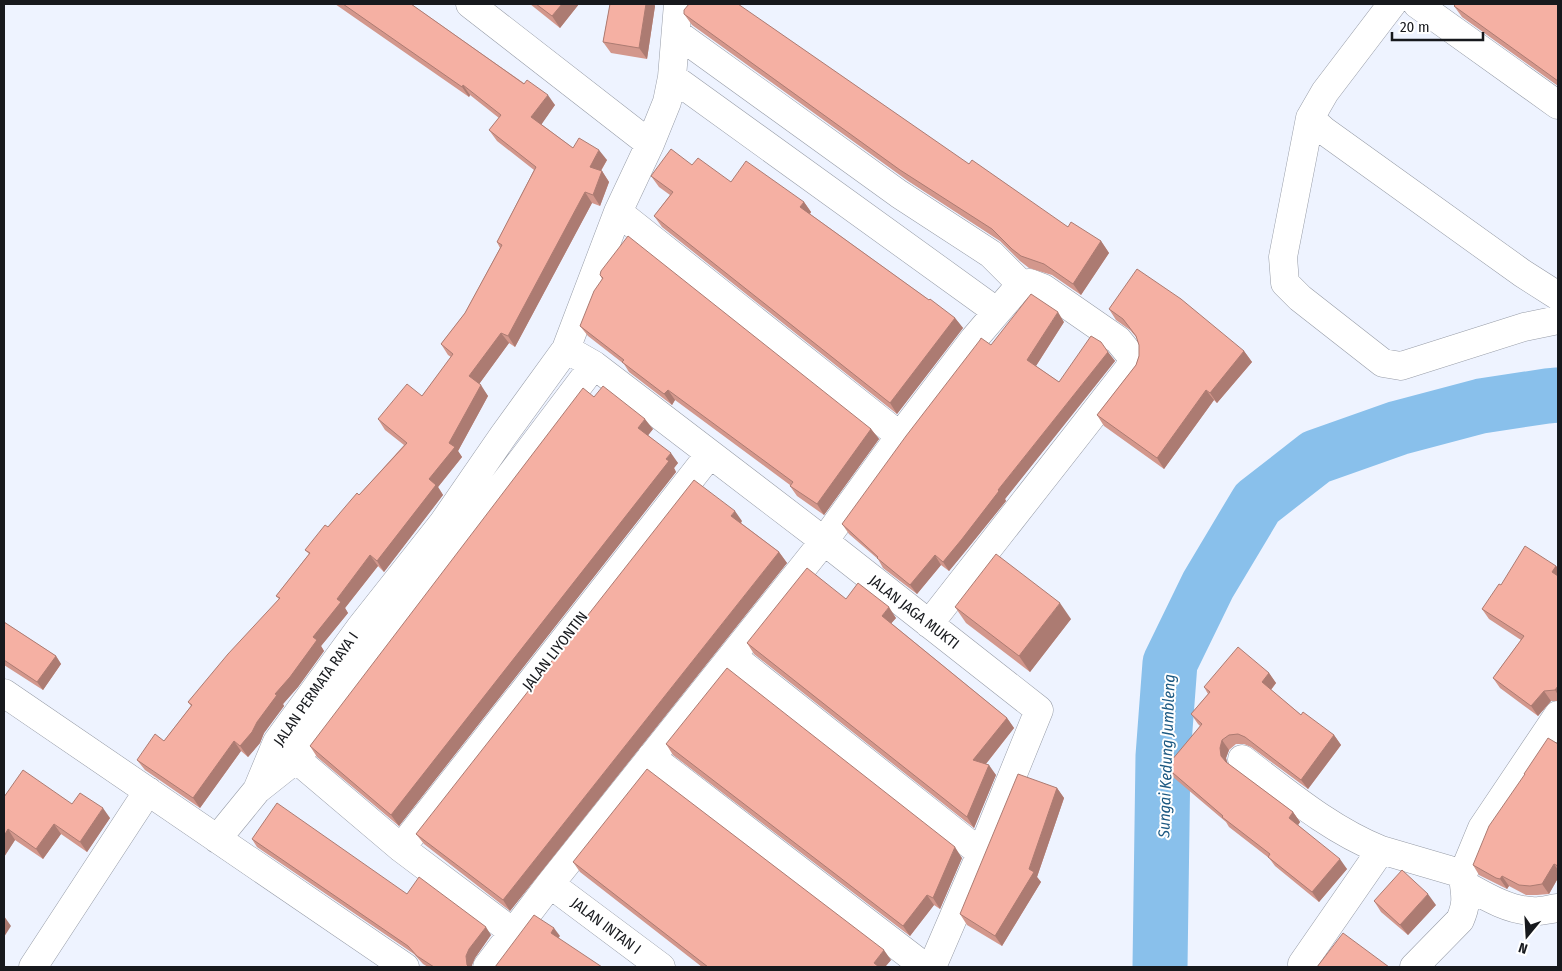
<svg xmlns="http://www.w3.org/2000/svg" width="1562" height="971" viewBox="0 0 1562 971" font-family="'Fira Sans Condensed',sans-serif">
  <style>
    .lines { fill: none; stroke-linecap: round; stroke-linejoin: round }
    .river { stroke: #89c0eb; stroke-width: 55 }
    .minor-casing { stroke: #979ca7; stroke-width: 29 }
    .minor { stroke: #fff; stroke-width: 28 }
    .wall { fill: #d3978c }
    .shaded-wall { fill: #ac7b72 }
    .building { fill: #f5b0a3; stroke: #ac7b72 }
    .labels { text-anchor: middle; stroke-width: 4; stroke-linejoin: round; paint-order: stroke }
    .street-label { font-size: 15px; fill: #17191d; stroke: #fff }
    .water-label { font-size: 16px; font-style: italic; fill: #1c5982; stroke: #fff }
  </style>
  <rect width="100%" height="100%" fill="#eef3ff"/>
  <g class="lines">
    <path class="river" d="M1160 967 1163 756 1170 663 1208 585 1257 503 1316 457 1398 428 1481 406 1547 396 1558 395"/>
    <defs>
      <path id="minor" d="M470 4 650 144
        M1392 4 1325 92 1310 118 1283 257 1285 283 1300 298 1383 363 1401 366 1524 327 1558 320
        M1417 4 1558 105
        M676 33 899 194 991 254 1021 284
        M672 77 996 311
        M1310 118 1323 130 1522 273 1558 296
        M618 212 900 436
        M566 349 594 365 824 541 1039 710 981 853 932 967
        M732 656 981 853
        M4 693 405 967
        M283 748 401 848 514 933
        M651 757 925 967
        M1242 759C1286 792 1329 829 1381 850
        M257 790 277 742 360 628 443 523 503 436 566 349 618 212 650 144 667 102 672 77 678 4
        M217 839 257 790 296 759 594 365
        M401 848 710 454
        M1463 874 1482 828 1558 715
        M550 884 661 967
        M1465 885C1485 896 1508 910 1531 911 1540 912 1549 909 1558 908
        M1302 964 1381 850 1463 874C1464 894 1469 899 1460 920L1414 967
        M33 967 148 791
        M487 967 550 884 824 541 900 436 974 339 1021 284 1030 283 1043 288 1118 340 1131 356V366L929 624"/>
    </defs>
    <use href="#minor" class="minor-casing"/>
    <use href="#minor" class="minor"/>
  </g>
  <path class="wall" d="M335 4H411L555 105 541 124 573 148 607 160 601 171H602L609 182 600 206 592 203 515 347 509 343 479 384 488 396 458 451 462 457 438 487 443 495 384 572 378 566 345 608 348 613 321 646 324 651 298 687 283 704 284 706 264 733 260 743 248 757 241 751 200 808 145 770 137 760 164 741 191 706 188 702 279 599 276 596 309 554 305 550 359 495 404 445 385 430 378 419 422 396 451 357 448 355 441 344 465 313 500 248 497 242 534 170 497 141 489 130 499 118 470 95 469 97Z
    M530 4H579L560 28Z
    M610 4H654L655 6 647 59 611 53 603 42Z
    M1558 4V86L1462 17 1454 6Z
    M684 14 969 164 1068 227 1101 241 1109 253 1081 295 1052 275 1029 268 1020 261 1000 241 908 181 692 25Z
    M692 165 731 182 804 202 811 212 810 214 929 300 955 318 963 328 897 414 662 227 654 216 670 195 659 187 651 176Z
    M600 275 871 429 879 439 824 515 797 496 790 486V485L675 400 672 405 629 372 624 364 588 336 580 326 602 279Z
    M1109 309 1244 351 1252 362 1217 403 1214 400 1164 469 1104 426 1097 415 1136 365 1139 356V345L1137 338 1130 330 1116 320Z
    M1064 322 1036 366 1059 382 1108 352 1115 361 1005 499 1006 501 968 548 949 571 941 565 917 594 883 568 878 559 849 534 842 524 991 345Z
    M594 397 653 429 648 435 678 463 674 468 676 472 399 826 317 757 310 746Z
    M742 521 741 523 779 552 787 563 510 911 424 844 416 834Z
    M1556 566 1558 568V701H1551L1538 716 1500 688 1493 678 1521 640 1489 619 1482 609 1501 585Z
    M846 599 896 618 891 623 1007 718 1014 728 986 764 996 775 974 828 754 654 747 643Z
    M955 607 1071 619 1030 672 966 623Z
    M4 622 56 656 61 664 43 690 4 665Z
    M1269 673 1276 683 1271 690 1301 715 1334 735 1341 745 1308 789 1251 747 1244 744H1236L1229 750 1226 758 1227 763 1293 812 1300 822 1298 825 1347 869 1319 902 1275 866 1269 858 1229 827 1226 822 1173 777 1166 767 1200 726 1198 724 1191 714 1208 694 1204 687Z
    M666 744 962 858 940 909 934 905 910 936 673 755Z
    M1558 744V878L1549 894 1537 895H1526L1509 886 1507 889 1479 875 1473 865Z
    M1057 788 1064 798 1037 877 1041 882 1002 946 967 925 960 914Z
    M4 797 72 804 110 818 87 852 61 834 43 859 15 840 4 857Z
    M252 839 407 894 491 935 475 958 472 965V967H428L423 964 414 954 257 847Z
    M573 862 891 960 885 967H702L580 872Z
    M1374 901 1436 905 1408 935 1381 912Z"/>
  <path class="shaded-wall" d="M562 4H579L560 28 552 16Z
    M646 4H654L655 6 647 59 639 48Z
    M463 85 470 95 469 97 462 87Z
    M548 95 555 105 539 128 531 117Z
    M599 150 607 160 597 177 590 167Z
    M602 171 609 182 600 206 593 195Z
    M585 192 592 203 515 347 508 336Z
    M804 202 811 212 808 217 800 207Z
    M1101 241 1109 253 1081 295 1073 284Z
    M1058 312 1064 322 1034 369 1027 360Z
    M955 318 963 328 897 414 890 403Z
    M501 333 509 343 477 387 469 376Z
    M1244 351 1252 362 1217 403 1210 393Z
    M1108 352 1115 361 1005 499 1006 501 968 548 949 571 943 562 998 490Z
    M481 385 488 396 458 451 462 457 438 487 443 495 384 572 377 561 449 443Z
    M668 390 675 400 672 405 664 394Z
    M1206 390 1214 400 1164 469 1157 458Z
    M645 419 653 429 646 438 638 428Z
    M871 429 879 439 824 515 817 504Z
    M671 453 678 463 674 468 676 472 399 826 391 815Z
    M735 511 742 521 739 526 731 516Z
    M779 552 787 563 510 911 503 900Z
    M370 555 378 566 345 608 348 613 321 646 324 651 298 687 283 704 284 706 264 733 260 743 248 757 240 746 257 722 337 599Z
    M935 555 941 565 917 594 910 585Z
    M1556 566 1558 568V580L1552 572Z
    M1060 603 1071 619 1030 672 1019 656Z
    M889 607 896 618 889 626 882 616Z
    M56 656 61 664 43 690 37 682Z
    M1269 673 1276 683 1269 692 1262 682Z
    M1558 686V695L1555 690Z
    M1544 691 1551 701 1538 716 1531 706Z
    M1007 718 1014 728 981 770 973 760Z
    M1334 735 1341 745 1308 789 1301 780Z
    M1222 740 1229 750 1226 758 1228 765 1221 756 1220 748Z
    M234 741 241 751 200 808 193 798Z
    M989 765 996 775 974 828 967 817Z
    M1057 788 1064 798 1037 877 1041 882 1002 946 995 936 1029 869Z
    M103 808 110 818 87 852 80 842Z
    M1293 812 1300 822 1296 828 1289 818Z
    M54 824 61 834 43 859 36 849Z
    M8 829 15 840 4 857V836Z
    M955 847 962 858 940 909 933 898Z
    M1340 859 1347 869 1319 902 1312 892Z
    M1554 864 1558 870V878L1549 894 1542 884Z
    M1502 876 1509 886 1507 889 1500 879Z
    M1428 894 1436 905 1408 935 1400 925Z
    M927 895 934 905 910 936 903 926Z
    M4 916 11 926 4 937Z
    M486 927 491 935 475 958 472 965V967H469L467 965 466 956 469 949Z
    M554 928 560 936 556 941 551 933Z
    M884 950 891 960 885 967H877L874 963Z"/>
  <path class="building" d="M343 4H411L524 84 527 80 548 95 531 117 573 148 579 138 599 150 590 167 602 171 593 195 585 192 508 336 501 333 469 376 481 385 449 443 455 447 429 479 436 485 377 561 370 555 337 599 341 602 313 637 317 640 290 677 275 694 277 695 257 722 252 732 240 746 234 741 193 798 137 760 155 734 164 741 192 705 188 702 228 654 280 598 276 596 310 553 305 550 325 525 328 527 357 493 359 495 407 443 378 419 407 384 422 396 453 354 441 344 465 313 502 245 497 242 536 167 489 130 501 115 463 85 462 87Z
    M536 4H562L552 16Z
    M610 4H646L639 48 603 42Z
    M689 4H738L969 164 972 160 1068 227 1071 222 1101 241 1073 284 1044 264 1021 256 1012 249 992 229 900 170 684 14V10Z
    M1456 4H1558V81L1454 6Z
    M671 149 692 165 698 158 731 182 746 161 804 202 800 207 929 300 930 299 955 318 890 403 654 216 673 192 651 176Z
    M628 236 871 429 817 504 790 486 793 482 668 390 664 394 622 362 624 360 580 326 594 291 603 278 600 275 601 271Z
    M1137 269 1181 299 1244 351 1210 393 1206 390 1157 458 1097 415 1136 365 1139 356V345L1136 336 1123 319 1109 309Z
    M1031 294 1058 312 1027 360 1059 382 1091 336 1101 342 1108 352 998 490 999 491 962 539 943 562 935 555 910 585 877 558 878 557 842 524 906 436 980 340 981 338 991 345Z
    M603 386 645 419 638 428 671 453 666 459 669 461 391 815 310 746 583 388 594 397Z
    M694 480 735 511 731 516 779 552 503 900 416 834Z
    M1525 546 1556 566 1552 572 1558 576V686L1555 690 1544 691 1531 706 1493 678 1524 636 1482 609 1499 584 1501 585Z
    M996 554 1060 603 1019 656 955 607Z
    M807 568 846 599 858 583 889 607 882 616 1007 718 973 760 989 765 967 817 747 643Z
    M4 622 56 656 37 682 4 660Z
    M1238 647 1269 673 1262 682 1301 715 1303 712 1334 735 1301 780 1245 737 1238 734 1229 735 1222 740 1220 748 1221 756 1226 762 1293 812 1289 818 1340 859 1312 892 1268 857 1270 854 1222 817 1223 816 1166 767 1202 724 1191 714 1210 692 1204 687Z
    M727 668 955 847 933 898 927 895 903 926 666 744Z
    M1548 738 1558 744V866L1554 864 1542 884 1530 886 1519 885 1502 876 1500 879 1496 878 1473 865 1489 826 1525 774H1524Z
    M647 769 884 950 874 963 879 967H708L573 862Z
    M23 770 72 804 80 793 103 808 80 842 54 824 36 849 8 829 4 836V797Z
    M1018 774 1057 788 1029 869 1034 872 995 936 960 914Z
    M277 803 407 894 419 877 486 927 469 949 466 956 467 965 469 967H434L417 956 408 946 252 839Z
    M1402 870 1428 894 1400 925 1374 901Z
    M534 915 554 928 551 933 602 967H495Z
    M1343 933 1389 967H1317Z"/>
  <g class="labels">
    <g class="street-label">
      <text transform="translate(914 612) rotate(38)" y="5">JALAN JAGA MUKTI</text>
      <text transform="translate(555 651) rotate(-52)" y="5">JALAN LIYONTIN</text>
      <text transform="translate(316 689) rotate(-55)" y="5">JALAN PERMATA RAYA I</text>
      <text transform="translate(606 926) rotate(37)" y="5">JALAN INTAN I</text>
    </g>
    <g class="water-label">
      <text transform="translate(1166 756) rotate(-88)" y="6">Sungai Kedung Jumbleng</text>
    </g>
  </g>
  <rect width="1562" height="971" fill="none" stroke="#17191d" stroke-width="10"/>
  <g transform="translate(1527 936) rotate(198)" stroke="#ffffff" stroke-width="4" paint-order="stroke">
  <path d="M0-4L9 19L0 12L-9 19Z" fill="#17191d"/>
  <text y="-8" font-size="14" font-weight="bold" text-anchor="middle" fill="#17191d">N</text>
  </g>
  <path d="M1392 32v8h91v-8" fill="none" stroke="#17191d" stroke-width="2.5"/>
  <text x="1400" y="32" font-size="15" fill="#17191d" stroke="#ffffff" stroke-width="4" paint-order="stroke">20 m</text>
</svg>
